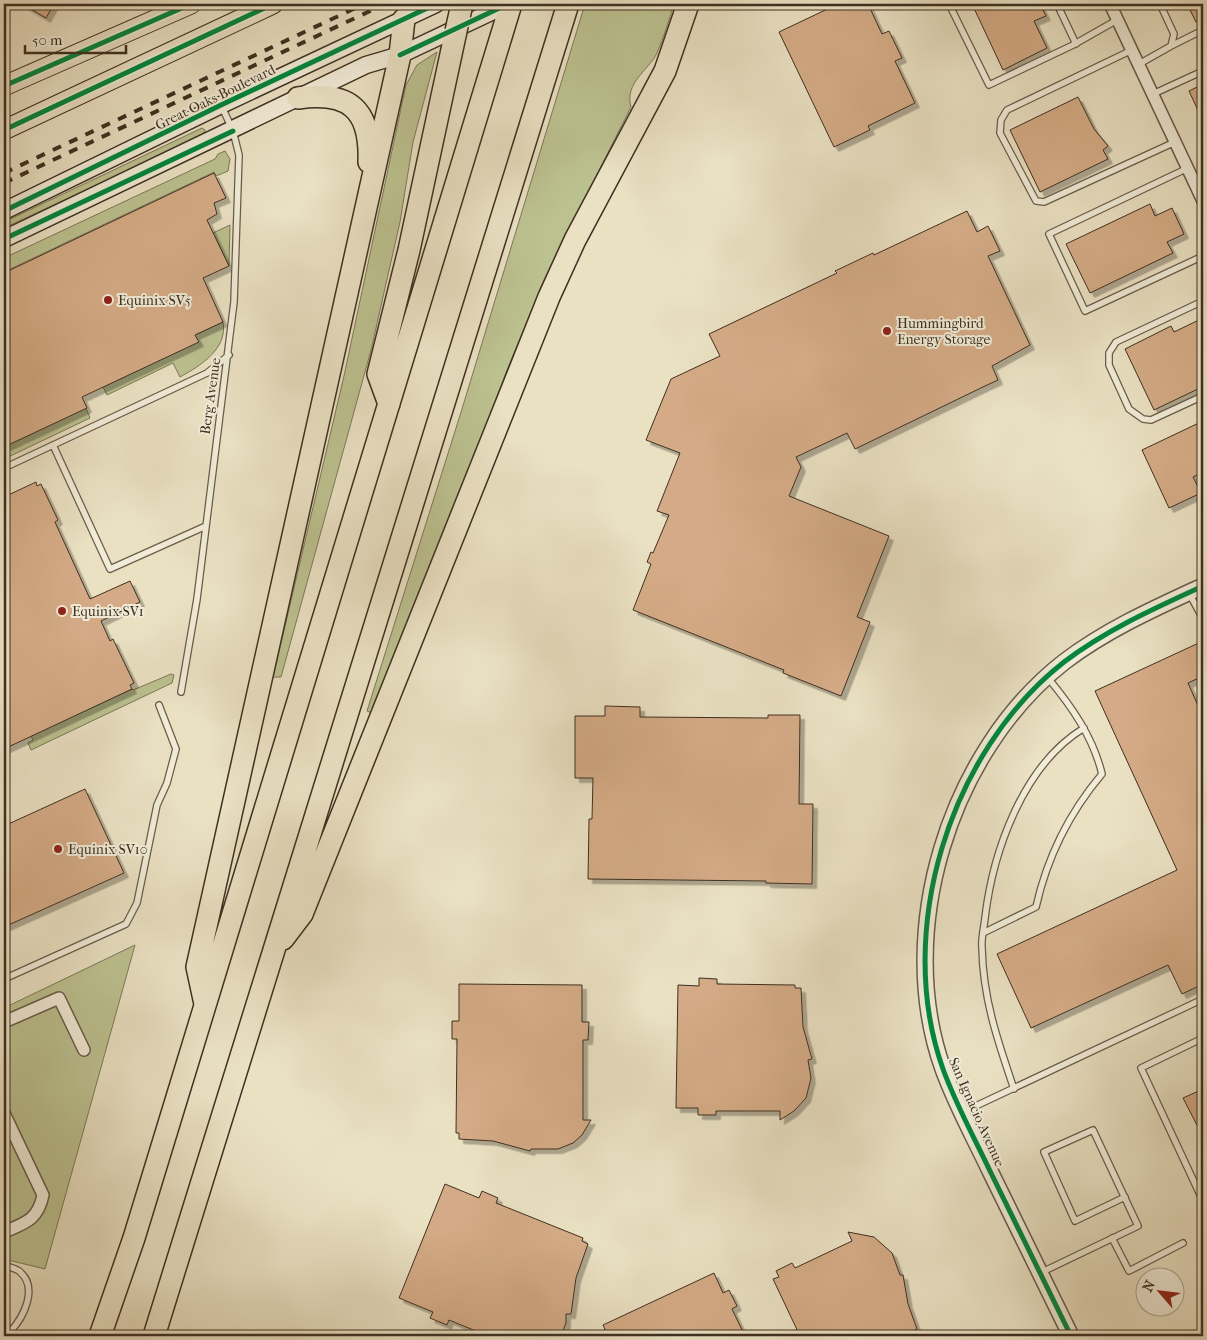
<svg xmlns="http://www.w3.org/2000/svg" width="1207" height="1340" viewBox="0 0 1207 1340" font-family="'IM FELL French Canon',serif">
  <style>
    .green { fill: #bcc190; stroke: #7d7858 }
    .building { fill: #d4ab86; stroke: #3e3021; filter: url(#shadow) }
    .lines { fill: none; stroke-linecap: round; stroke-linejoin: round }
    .service-casing { stroke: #695c4a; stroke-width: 8 }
    .minor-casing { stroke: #695c4a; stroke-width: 14 }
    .tertiary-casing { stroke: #695c4a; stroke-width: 18 }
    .secondary-casing { stroke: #3e3021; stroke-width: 19 }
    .primary-casing { stroke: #3e3021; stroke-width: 21 }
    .motorway-casing { stroke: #3e3021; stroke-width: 24 }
    .service { stroke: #f1ecd8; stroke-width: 5.5 }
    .minor { stroke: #f1ecd8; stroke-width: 11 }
    .tertiary { stroke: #f1ecd8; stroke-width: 15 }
    .secondary { stroke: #f1ecd8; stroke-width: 16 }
    .primary { stroke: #eae1c3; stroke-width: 19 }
    .motorway { stroke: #eae1c3; stroke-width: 21 }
    .rail { stroke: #3e3021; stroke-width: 4; stroke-dasharray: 9 9; stroke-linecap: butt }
    .motorway-bridge-casing { stroke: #3e3021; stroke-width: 24; stroke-linecap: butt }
    .motorway-bridge { stroke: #eae1c3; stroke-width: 21 }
    .cycleway-casing { stroke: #f1ecd8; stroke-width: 8 }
    .cycleway { stroke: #00873e; stroke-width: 5 }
    .poi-dot { fill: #8f2418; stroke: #f1ecd8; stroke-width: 2 }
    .labels { text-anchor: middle; stroke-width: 4; stroke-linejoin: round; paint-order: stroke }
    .street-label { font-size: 14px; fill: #3e3021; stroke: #f1ecd8 }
    .poi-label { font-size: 14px; fill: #3e3021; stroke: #f1ecd8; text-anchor: start }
  </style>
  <defs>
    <filter id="shadow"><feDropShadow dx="4.5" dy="4.5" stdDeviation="0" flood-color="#0004"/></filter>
  </defs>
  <rect width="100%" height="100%" fill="#eae1c3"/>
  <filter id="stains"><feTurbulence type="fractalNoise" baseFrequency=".004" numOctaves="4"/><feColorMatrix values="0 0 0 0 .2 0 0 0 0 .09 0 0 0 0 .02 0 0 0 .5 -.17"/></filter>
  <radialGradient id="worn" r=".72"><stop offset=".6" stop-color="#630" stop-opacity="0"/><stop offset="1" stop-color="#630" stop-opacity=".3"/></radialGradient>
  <path class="green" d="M585 4H674C669 20 664 37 657 53 649 70 624 83 631 107L545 278 507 370 377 715 367 711 462 409Z
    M437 52 413 142 400 222 371 350 281 677H273L344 376 406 85 417 65Z
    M202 128 205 130 204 135 4 228V222Z
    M225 151 230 159 228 171 216 176 214 172 4 272V258L215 159 218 154Z
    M230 225 229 266 213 233Z
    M223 322C228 349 200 366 180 377L173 363 107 395 103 387 198 342 195 335Z
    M86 408 90 418 4 459V447Z
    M171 674 174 675 172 683 31 750 28 743 33 740 31 736 132 689 133 690Z
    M135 945 45 1269 4 1259V1008Z"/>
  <path class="building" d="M22 4H54L46 18Z
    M838 4H868L882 34 889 31 902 58 895 61 915 103 868 126 870 130 834 147 779 32Z
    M972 4H1040L1046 16 1034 21 1047 48 1003 70Z
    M1187 4H1203V19L1196 22Z
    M1203 84V121L1189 91Z
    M1078 97 1094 129 1108 146 1103 150 1108 159 1040 192 1010 130Z
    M214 173 226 198 214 203 217 214 207 220 229 266 203 278 223 322 195 335 199 342 82 397 87 408 4 447V273Z
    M1150 204 1155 216 1172 208 1184 234 1167 242 1173 253 1090 293 1066 244Z
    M967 211 977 232 988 226 1000 251 988 256 1030 345 992 366 998 380 985 386 855 449 847 433 796 457 801 467 789 496 889 536 857 617 870 622 841 696 783 673 784 670 633 610 651 564 647 562 651 552 653 553 669 515 657 511 680 453 646 440 671 379 720 356 709 334 837 273 835 271 873 253 874 255Z
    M1203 318V380L1198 383 1200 388 1154 410 1125 349 1171 326 1174 332Z
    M1203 421V472L1193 477 1201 493 1169 508 1142 450Z
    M36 482 37 486 41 484 58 520 55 522 90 599 130 581 140 602 101 621 110 641 113 639 134 683 130 685 132 689 4 749V497Z
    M1203 641V676L1188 683 1203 717V984L1182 994 1168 965 1031 1028 997 954 1177 870 1095 691Z
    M605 706 640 707V717L768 718V715H800L799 804H813L812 884 766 883V881L588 879 589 819H592L593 778H575V716H605Z
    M85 789 124 873 4 927V826Z
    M699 978 717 979V984L795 985V988H801L803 1027 812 1059 808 1060 811 1078 806 1098 794 1111 780 1120V1111H716V1115H698V1108H676L678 985 699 986Z
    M459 984 582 985V1022H589L588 1040H583V1120H591L582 1135 573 1143 558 1149H531L530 1151 493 1141 459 1139V1133H456L457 1039H452V1021H459Z
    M1203 1089V1137L1183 1098Z
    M445 1184 479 1198 482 1191 498 1198 496 1203 583 1238 582 1241 588 1244 576 1278 571 1314H566V1323L561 1336H488L449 1320 447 1325 430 1318 433 1312 399 1298Z
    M848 1232 874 1237 892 1253 900 1275H903L908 1304 917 1329 911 1332 913 1336H800L773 1279 779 1277 776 1271 792 1263 795 1268 852 1241Z
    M714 1273 723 1293 729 1290 737 1306 732 1309 745 1336H608L603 1325Z"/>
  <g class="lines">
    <defs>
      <path id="service" d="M949 4 989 85 1073 45 1117 20
        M1057 4 1076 44
        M1171 46 1203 30
        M1132 50 1007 110 1001 120 1000 133 1036 201 1044 202 1175 142
        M1139 64 1171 46 1174 34 1160 4
        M1153 94 1203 71
        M1188 168 1049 234 1085 311 1203 256
        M1203 301 1116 342 1109 353V365L1129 409 1143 419 1151 420 1203 396
        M53 445 110 569 206 526
        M4 468 207 373 229 355
        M1189 593 1203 619
        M181 692 197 599 234 302 239 155 233 131 222 107
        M983 933 1036 907C1047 858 1069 813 1102 774 1093 737 1072 707 1048 678
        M4 979 126 924 137 903 157 805 167 783 176 749 159 705
        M1203 1038 1141 1068 1203 1201
        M1014 1089C998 1042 983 999 982 948 981 938 984 928 985 918 993 851 1023 765 1084 728
        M963 1112 1203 999
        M1112 1238 1129 1271 1183 1243
        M4 1265C8 1267 15 1268 19 1271 39 1287 24 1317 10 1332L4 1331
        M1040 1273 1138 1226 1093 1130 1044 1152 1075 1221 1125 1197"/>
      <path id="minor" d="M1110 4 1203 201
        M4 1022 59 998 84 1050
        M4 1113 43 1195C38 1220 25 1223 4 1232"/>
      <path id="tertiary" d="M1071 1336C1044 1282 1018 1227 991 1173 975 1139 956 1105 943 1069 894 932 949 752 1064 662 1106 630 1155 608 1203 586"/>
      <path id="secondary" d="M4 211 221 105 436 4
        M4 239 366 65 400 55 508 4"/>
      <path id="primary" d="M4 86 191 4
        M4 130 273 4"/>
      <path id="motorway" d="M298 98C349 91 371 109 369 162
        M389 404 378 374 409 250 456 31
        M283 939 302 914 549 297 575 240 665 71 688 4
        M205 1004 197 967 400 55 404 19
        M100 1336 134 1238 511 4
        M154 1336 568 4"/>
    </defs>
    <use href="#service" class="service-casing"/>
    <use href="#minor" class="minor-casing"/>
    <use href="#tertiary" class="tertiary-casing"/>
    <use href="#secondary" class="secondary-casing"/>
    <use href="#primary" class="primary-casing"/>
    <use href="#motorway" class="motorway-casing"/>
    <use href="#service" class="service"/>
    <use href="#minor" class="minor"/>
    <use href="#tertiary" class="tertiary"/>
    <use href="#secondary" class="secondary"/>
    <use href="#primary" class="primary"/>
    <use href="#motorway" class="motorway"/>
    <path class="rail" d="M4 173 364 4
      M4 183 385 4"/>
    <defs>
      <path id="motorway-bridge" d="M456 31 462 4"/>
    </defs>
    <use href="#motorway-bridge" class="motorway-bridge-casing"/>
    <use href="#motorway-bridge" class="motorway-bridge"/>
    <defs>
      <path id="cycleway" d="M400 55 508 4
        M4 86 191 4
        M4 130 273 4
        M4 211 221 105 436 4
        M4 239 233 131
        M1071 1336C1044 1282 1018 1227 991 1173 975 1139 956 1105 943 1069 894 932 949 752 1064 662 1106 630 1155 608 1203 586"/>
    </defs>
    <use href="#cycleway" class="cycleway-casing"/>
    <use href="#cycleway" class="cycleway"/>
  </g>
  <g class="poi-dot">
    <circle cx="108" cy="300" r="5"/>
    <circle cx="887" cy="331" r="5"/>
    <circle cx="62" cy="611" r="5"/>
    <circle cx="58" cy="849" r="5"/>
  </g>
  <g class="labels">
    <g class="street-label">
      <text transform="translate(215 97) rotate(-26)" y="5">Great Oaks Boulevard</text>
      <text transform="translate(210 396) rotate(-82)" y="5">Berg Avenue</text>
      <text transform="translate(977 1112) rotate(66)" y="5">San Ignacio Avenue</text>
    </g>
    <g class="poi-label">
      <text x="118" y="305">Equinix SV5</text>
      <text x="897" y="328">Hummingbird<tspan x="897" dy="16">Energy Storage</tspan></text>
      <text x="72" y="616">Equinix SV1</text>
      <text x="68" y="854">Equinix SV10</text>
    </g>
  </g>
  <rect width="1207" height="1340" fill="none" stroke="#eae1c3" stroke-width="20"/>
  <rect x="5" y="5" width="1197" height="1330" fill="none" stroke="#3e3021" stroke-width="2.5"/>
  <rect x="10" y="10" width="1187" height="1320" fill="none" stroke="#3e3021"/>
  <g transform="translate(1160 1292) rotate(298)"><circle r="24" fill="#f1ecd8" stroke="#a9a18f"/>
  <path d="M0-4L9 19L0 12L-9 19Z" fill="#8f2418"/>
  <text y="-8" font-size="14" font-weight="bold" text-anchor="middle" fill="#3e3021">N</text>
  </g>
  <path d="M25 45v8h101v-8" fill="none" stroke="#3e3021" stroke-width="2.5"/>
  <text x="32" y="45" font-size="15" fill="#3e3021" stroke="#f1ecd8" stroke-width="4" paint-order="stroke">50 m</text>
  <rect width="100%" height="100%" filter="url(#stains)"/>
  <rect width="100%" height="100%" fill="url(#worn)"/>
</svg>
